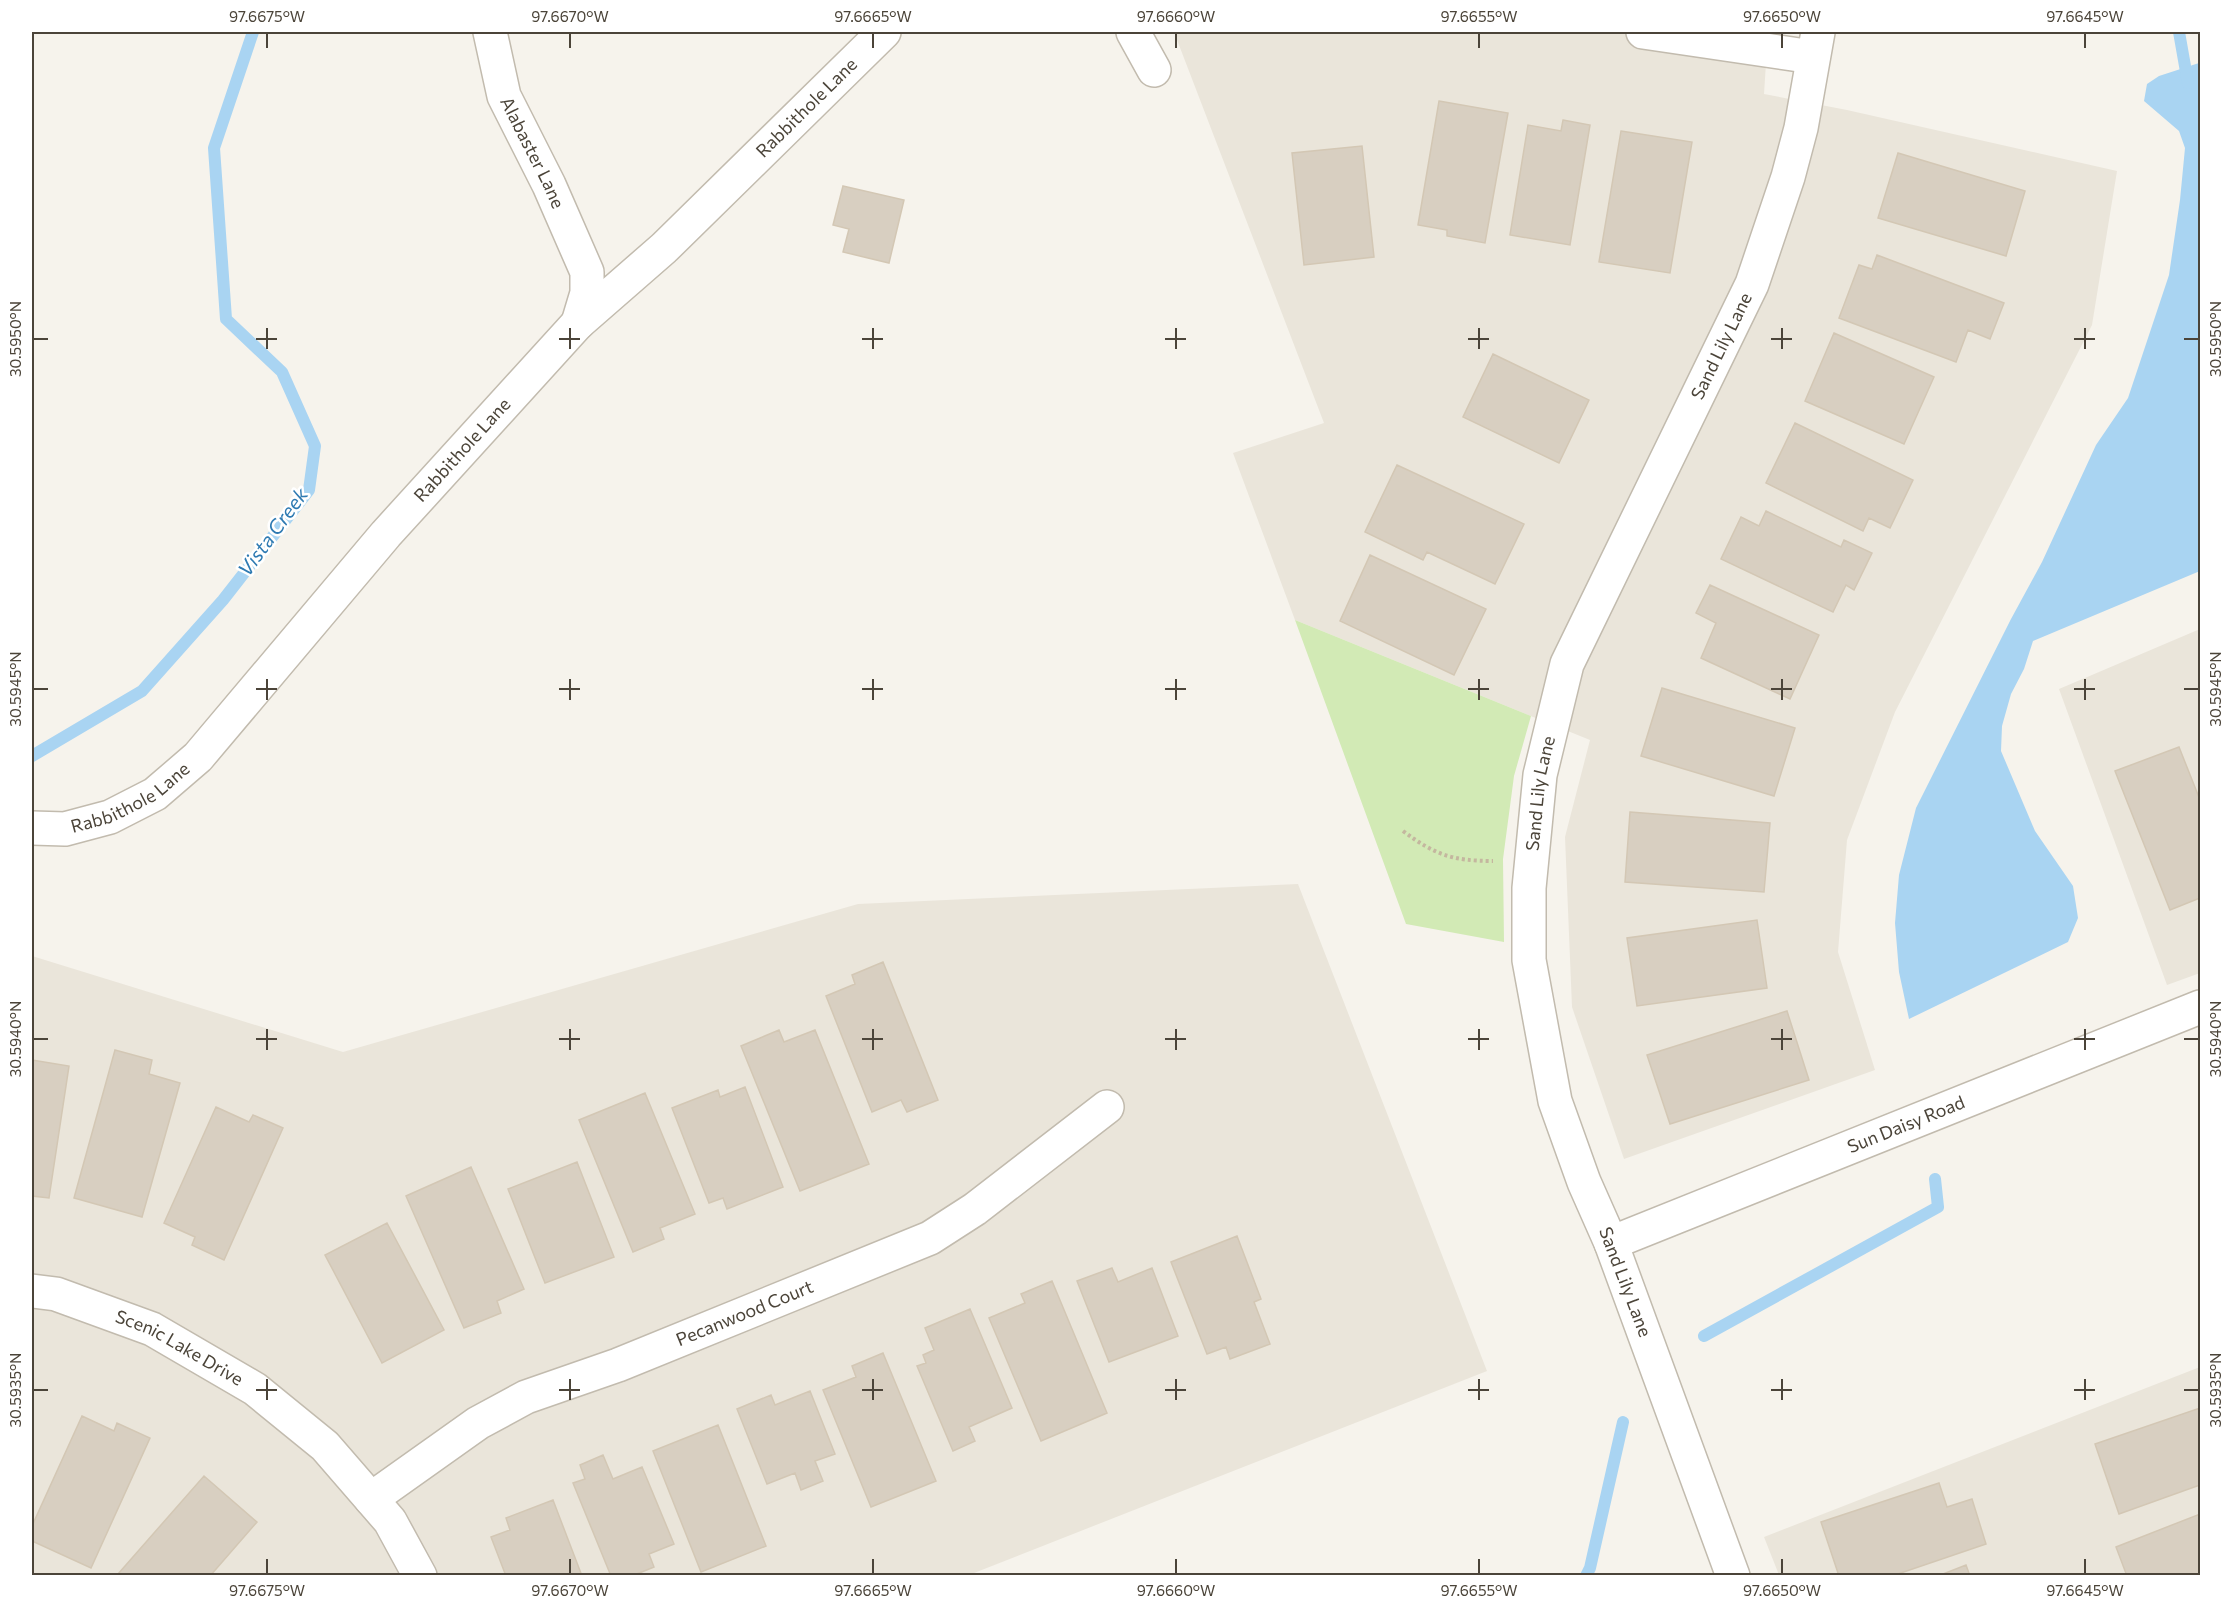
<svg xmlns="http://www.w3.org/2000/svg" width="2232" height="1607" viewBox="0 0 2232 1607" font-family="Commissioner,sans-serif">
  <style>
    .residential { fill: #eae5da }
    .green { fill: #d2eab5 }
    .water { fill: #a9d4f2 }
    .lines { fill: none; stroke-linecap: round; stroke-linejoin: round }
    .stream { stroke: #a9d4f2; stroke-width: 12 }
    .building { fill: #d8cfc1; stroke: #d3c7b4; stroke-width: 1.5 }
    .minor-casing { stroke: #c2bbae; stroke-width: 36 }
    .path { stroke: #c4b79f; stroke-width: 4; stroke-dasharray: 3 3; stroke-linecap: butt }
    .minor { stroke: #fff; stroke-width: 33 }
    .ticks { fill: none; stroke: #4b4439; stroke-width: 2 }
    .labels { text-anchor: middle; stroke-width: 5; stroke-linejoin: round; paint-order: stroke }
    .street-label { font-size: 18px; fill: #4b4439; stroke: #fff }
    .water-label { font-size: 20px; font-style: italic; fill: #2e7ab2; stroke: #fff }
    .neatline { fill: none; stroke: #4b4439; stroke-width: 2 }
    .ticks-label { font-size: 15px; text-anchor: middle; fill: #4b4439 }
  </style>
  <rect width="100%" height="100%" fill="#f6f3ec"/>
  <path class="residential" d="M1174 32H1768L1764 94 1847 110 2117 171 2092 325 1895 712 1847 840 1838 952 1875 1070 1624 1159 1572 1007 1565 837 1590 740 1295 620 1233 453 1324 423Z
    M2200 629V973L2167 985 2059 689Z
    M1298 884 1487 1371 969 1575H32V956L343 1052 858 904Z
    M2200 1367V1575H1779L1764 1537Z"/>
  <path class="green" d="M1295 620 1531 716 1514 776 1503 859 1504 942 1406 924Z"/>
  <path class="water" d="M2199 63 2200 571 2033 641 2024 669 2011 694 2002 726 2001 751 2035 831 2073 886 2078 918 2068 942 1909 1019 1899 972 1895 923 1899 875 1916 808 2011 619 2042 562 2096 445 2128 398 2169 275 2180 200 2185 148 2179 131 2144 101 2147 84 2159 76Z"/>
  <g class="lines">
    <path class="stream" d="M2179 32 2188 83
      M32 756 142 691 223 600 309 490 315 446 282 372 226 319 214 148 253 32
      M1704 1336 1938 1207 1935 1179
      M1586 1576 1590 1568 1623 1422"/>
  </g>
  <path class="building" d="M1439 101 1508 113 1485 243 1447 236V230L1418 225Z
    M1563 120 1590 125 1570 245 1510 235 1528 125 1561 131Z
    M1621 131 1692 142 1670 273 1599 262Z
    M1362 146 1374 257 1304 265 1292 153Z
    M1898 153 2025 191 2006 256 1878 218Z
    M843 186 904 200 889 263 843 252 849 229 833 225Z
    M1877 255 2004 303 1990 339 1968 330 1956 362 1839 318 1859 265 1872 269Z
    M1834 333 1934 377 1904 444 1805 401Z
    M1493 354 1589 400 1559 463 1463 417Z
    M1795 423 1913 480 1890 528 1869 518 1863 531 1766 483Z
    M1397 465 1524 524 1495 584 1427 552 1423 560 1365 532Z
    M1766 511 1841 547 1844 540 1872 553 1854 590 1846 585 1833 612 1721 559 1741 517 1759 526Z
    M1370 555 1486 609 1454 675 1340 621Z
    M1710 585 1819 635 1790 699 1701 658 1716 623 1696 613Z
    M1662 688 1795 728 1774 796 1641 756Z
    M2179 747 2200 800V898L2170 910 2115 771Z
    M1630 812 1770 823 1764 892 1625 882Z
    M1757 920 1767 988 1637 1006 1627 938Z
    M883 962 938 1100 907 1112 901 1100 872 1112 826 996 855 984 852 975Z
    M1787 1011 1809 1080 1670 1124 1647 1055Z
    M779 1030 784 1042 815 1030 869 1164 800 1191 741 1046Z
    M115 1050 152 1060 149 1074 180 1083 142 1217 74 1198Z
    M32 1060 69 1066 49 1198 32 1196Z
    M745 1087 783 1187 727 1209 723 1198 709 1203 672 1108 718 1090 720 1097Z
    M645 1093 695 1214 660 1228 664 1239 633 1252 579 1120Z
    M216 1107 249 1122 253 1115 283 1128 224 1260 192 1245 195 1237 164 1223Z
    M577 1162 614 1257 545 1283 508 1189Z
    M471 1167 524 1289 497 1301 501 1313 464 1328 406 1196Z
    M387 1223 444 1330 382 1363 325 1255Z
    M1237 1236 1261 1299 1254 1302 1270 1344 1230 1359 1226 1347 1207 1354 1171 1262Z
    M1112 1268 1118 1282 1152 1268 1178 1336 1109 1362 1077 1281Z
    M1052 1281 1107 1413 1041 1441 989 1318 1025 1303 1021 1294Z
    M970 1309 1012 1408 969 1427 975 1441 953 1451 917 1366 926 1363 923 1355 934 1350 925 1328Z
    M883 1353 936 1481 871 1507 823 1390 856 1377 852 1366Z
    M810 1391 835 1454 815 1461 823 1481 801 1490 795 1473 767 1484 737 1409 771 1395 775 1405Z
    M2200 1408V1485L2119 1514 2095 1444Z
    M82 1416 114 1431 117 1423 150 1438 91 1568 32 1541V1526Z
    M718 1425 766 1546 701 1572 653 1451Z
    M603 1455 613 1479 642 1467 674 1544 649 1554 654 1567 632 1576H611L573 1483 585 1479 580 1465Z
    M204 1476 257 1522 210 1576H120L118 1574Z
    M1939 1483 1947 1507 1972 1499 1986 1544 1892 1576H1839L1821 1522Z
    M553 1500 582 1576H506L491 1537 510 1530 506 1518Z
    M2200 1514V1576H2127L2116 1547Z
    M1966 1565 1970 1576H1938Z"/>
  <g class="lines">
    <defs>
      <g id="minor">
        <path id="s1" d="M490 32 504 96 549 185 587 272V293L578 323"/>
        <path d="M1133 32 1154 70"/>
        <path d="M1643 32 1813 57"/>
        <path id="s2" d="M32 828 65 829 110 817 155 794 198 757 386 534 578 323 664 248 884 32"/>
        <path id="s3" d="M1611 1243 2200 1007"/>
        <path id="s4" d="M32 1291 56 1294 152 1329 255 1389 325 1446 390 1521 420 1576"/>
        <path id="s5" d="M371 1499 478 1423 526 1397 618 1365 930 1238 975 1209 1107 1107"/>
        <path id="s6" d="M1733 1576 1611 1243 1584 1182 1555 1101 1529 960V888L1540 775 1567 664 1752 284 1788 177 1801 128 1818 32"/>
      </g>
    </defs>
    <use href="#minor" class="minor-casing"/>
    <path class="path" d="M1403 831C1435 855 1453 861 1493 861"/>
    <use href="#minor" class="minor"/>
  </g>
  <path class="ticks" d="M267 33V48M570 33V48M873 33V48M1176 33V48M1479 33V48M1782 33V48M2085 33V48M267 328V349M570 328V349M873 328V349M1176 328V349M1479 328V349M1782 328V349M2085 328V349M33 339H48M256 339H277M559 339H580M862 339H883M1165 339H1186M1468 339H1489M1771 339H1792M2074 339H2095M2184 339H2199M267 679V700M570 679V700M873 679V700M1176 679V700M1479 679V700M1782 679V700M2085 679V700M33 689H48M256 689H277M559 689H580M862 689H883M1165 689H1186M1468 689H1489M1771 689H1792M2074 689H2095M2184 689H2199M267 1029V1050M570 1029V1050M873 1029V1050M1176 1029V1050M1479 1029V1050M1782 1029V1050M2085 1029V1050M33 1039H48M256 1039H277M559 1039H580M862 1039H883M1165 1039H1186M1468 1039H1489M1771 1039H1792M2074 1039H2095M2184 1039H2199M267 1379V1400M570 1379V1400M873 1379V1400M1176 1379V1400M1479 1379V1400M1782 1379V1400M2085 1379V1400M33 1390H48M256 1390H277M559 1390H580M862 1390H883M1165 1390H1186M1468 1390H1489M1771 1390H1792M2074 1390H2095M2184 1390H2199M267 1559V1574M570 1559V1574M873 1559V1574M1176 1559V1574M1479 1559V1574M1782 1559V1574M2085 1559V1574"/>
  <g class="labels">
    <g class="street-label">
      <text dy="6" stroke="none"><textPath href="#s2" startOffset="1078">Rabbithole Lane</textPath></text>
      <text dy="6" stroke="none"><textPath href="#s1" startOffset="129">Alabaster Lane</textPath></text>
      <text dy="6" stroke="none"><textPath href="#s6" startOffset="1304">Sand Lily Lane</textPath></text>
      <text dy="6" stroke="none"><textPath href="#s2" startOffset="592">Rabbithole Lane</textPath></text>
      <text dy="6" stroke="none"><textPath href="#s6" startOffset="818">Sand Lily Lane</textPath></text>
      <text dy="6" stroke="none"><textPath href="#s2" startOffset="106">Rabbithole Lane</textPath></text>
      <text dy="6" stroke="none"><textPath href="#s3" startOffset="318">Sun Daisy Road</textPath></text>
      <text transform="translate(1625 1282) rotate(69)" y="6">Sand Lily Lane</text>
      <text dy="6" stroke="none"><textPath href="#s5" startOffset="420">Pecanwood Court</textPath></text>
      <text dy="6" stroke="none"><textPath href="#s4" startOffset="159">Scenic Lake Drive</textPath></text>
    </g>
    <g class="water-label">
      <text transform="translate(273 532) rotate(-54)" y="7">Vista Creek</text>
    </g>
  </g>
  <rect width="2232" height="1607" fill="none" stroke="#ffffff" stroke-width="66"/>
  <rect x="33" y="33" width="2166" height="1541" class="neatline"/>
  <g class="ticks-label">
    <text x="267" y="22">97.6675°W</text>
    <text x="570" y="22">97.6670°W</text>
    <text x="873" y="22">97.6665°W</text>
    <text x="1176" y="22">97.6660°W</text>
    <text x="1479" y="22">97.6655°W</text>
    <text x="1782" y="22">97.6650°W</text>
    <text x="2085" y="22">97.6645°W</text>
    <text transform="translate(16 339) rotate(-90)" y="5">30.5950°N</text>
    <text transform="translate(2216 339) rotate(-90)" y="5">30.5950°N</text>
    <text transform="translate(16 689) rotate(-90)" y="5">30.5945°N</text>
    <text transform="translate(2216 689) rotate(-90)" y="5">30.5945°N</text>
    <text transform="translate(16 1039) rotate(-90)" y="5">30.5940°N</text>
    <text transform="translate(2216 1039) rotate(-90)" y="5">30.5940°N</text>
    <text transform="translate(16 1390) rotate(-90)" y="5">30.5935°N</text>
    <text transform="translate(2216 1390) rotate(-90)" y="5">30.5935°N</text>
    <text x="267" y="1596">97.6675°W</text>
    <text x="570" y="1596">97.6670°W</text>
    <text x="873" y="1596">97.6665°W</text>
    <text x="1176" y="1596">97.6660°W</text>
    <text x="1479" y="1596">97.6655°W</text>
    <text x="1782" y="1596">97.6650°W</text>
    <text x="2085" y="1596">97.6645°W</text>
  </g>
</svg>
